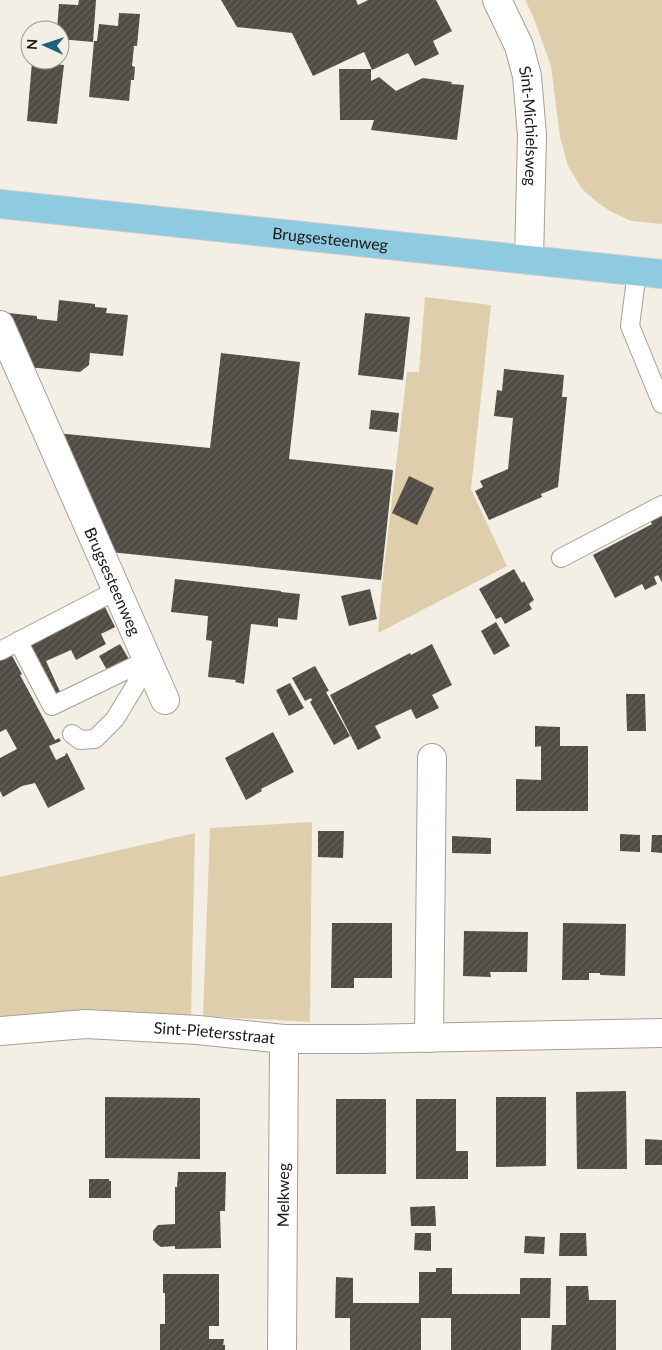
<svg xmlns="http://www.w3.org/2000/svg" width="662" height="1350" viewBox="0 0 662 1350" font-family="Lato,sans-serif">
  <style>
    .grass { fill: #dfceab }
    .building { fill: url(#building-hatch) }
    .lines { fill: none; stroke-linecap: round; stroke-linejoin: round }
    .lane-casing { stroke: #a5a097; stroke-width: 20 }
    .street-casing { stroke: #a5a097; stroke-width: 30 }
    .primary-casing { stroke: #cdcccc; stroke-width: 30 }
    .lane { stroke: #fff; stroke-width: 18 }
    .street { stroke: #fff; stroke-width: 28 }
    .primary { stroke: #8ecae0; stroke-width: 28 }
    .labels { text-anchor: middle; stroke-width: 5; stroke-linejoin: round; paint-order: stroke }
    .street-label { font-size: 16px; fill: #1a1815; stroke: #f4efe5 }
  </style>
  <defs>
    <pattern id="building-hatch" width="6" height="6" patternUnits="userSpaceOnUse" patternTransform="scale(1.25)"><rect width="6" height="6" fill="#504c44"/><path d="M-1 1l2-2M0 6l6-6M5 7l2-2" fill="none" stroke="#65625b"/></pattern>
  </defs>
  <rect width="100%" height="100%" fill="#f4efe5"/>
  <path class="grass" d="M525 0H662V224L631 221 612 212 598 203 582 189 568 166 560 137 551 66 533 16Z
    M425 297 491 305 471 489 507 566 378 633 382 584 407 372H419Z
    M312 822 310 1022 203 1016 210 828Z
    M195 833 191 1015 90 1012 0 1022V877Z"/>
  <path class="building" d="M79 0H96L93 42 60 39V30H57L59 4 78 5Z
    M221 0H356L358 5 368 0H436L452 31 433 41 439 54 415 66 408 53 372 70 364 52 313 76 292 33 237 27Z
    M119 13 140 14 137 46H134L132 66 135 67 134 80H131L129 101 89 97 94 41H97L99 24 118 26Z
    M32 62 64 65 57 124 27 121Z
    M339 69H371V81L379 77 396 91 423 78 452 82 451 84 464 85 457 140 371 130 374 120H340Z
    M59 300 95 304V307L107 308 106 313 128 315 123 356 90 353 89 365 80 372 27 367 7 325 8 313 37 316V319L57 321Z
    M365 313 410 317 403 380 358 375Z
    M221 353 300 362 289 459 393 470 381 580 110 552 56 433 210 448Z
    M504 369 564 375 562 397H567L558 487 541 494 542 497 489 520 475 491 483 487 480 481 508 469 513 418 494 416 497 390 502 391Z
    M371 410 399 413 397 432 369 429Z
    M409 476 434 488 417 525 392 513Z
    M662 511V582L658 575 654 577 657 584 645 590 642 584 615 598 593 555 652 524 649 518Z
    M514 569 522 583 524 581 534 600 529 604 532 609 505 624 501 617 496 619 479 589Z
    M175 579 281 591V592L300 594 297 620 278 618V627L251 624 244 684 235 682 236 680 208 677 212 641 206 640 208 616 171 612Z
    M370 589 377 619 349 626 341 596Z
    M105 607 115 627 101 634 106 644 76 660 71 650 46 661 62 696 56 699 30 645Z
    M496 622 510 646 494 655 481 631Z
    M120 644 130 661 108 672 99 656Z
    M432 644 452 685 432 695 439 708 416 719 411 709 375 726 381 738 358 750 330 695 410 653 411 655Z
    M11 654 22 674 20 675 55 740 59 738 61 741 49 746 56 760 66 755 65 754 67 753 85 789 48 808 35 783 22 786 3 797 0 791V758L17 749 6 729 0 732V660Z
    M315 666 329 691 326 692 350 736 334 745 310 702 312 700 311 698 305 701 292 678Z
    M290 683 304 708 289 716 276 690Z
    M626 694H645L646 731H627Z
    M535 726 560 727V746H588V811H516V779L541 780V746L535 747Z
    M273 732 294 772 261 789 262 791 246 800 225 758Z
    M318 831H344L343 858 318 857Z
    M620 834 640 835V852L620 851Z
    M652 835H662V853L651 852Z
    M452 836 491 838V854L452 853Z
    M332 923H392V978H354V988H331Z
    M563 923 626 924 625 976 600 975V973H589V980H562Z
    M464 931 528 932 527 972H490L491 977 463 976Z
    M626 1091 627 1169H577L576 1092Z
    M105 1097 200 1098V1159L105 1158Z
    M496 1097H546V1166L496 1167Z
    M336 1099H386V1174H336Z
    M416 1099H456V1151H468V1179H416Z
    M645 1139 662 1140V1165H645Z
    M178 1172H226L225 1211H220L221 1248 175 1249V1246L161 1247 158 1245 153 1240V1231L158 1225 175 1224V1187H177Z
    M89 1179H109V1181H111V1198H89Z
    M435 1206 436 1226H411L410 1207Z
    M415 1233H431V1251L414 1250Z
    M560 1233H586L587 1256H559Z
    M525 1236 545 1237 544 1254 524 1253Z
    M436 1268H452V1294H520V1278H551L550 1318H521V1350H451V1318H421V1350H350V1318H335L336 1277 353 1278V1303H419V1272H436Z
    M163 1274H219V1326H209V1339H224L223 1345H225V1350H160V1324H165V1293H163Z
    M566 1286H588L589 1300H616V1350H551L552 1325H566Z"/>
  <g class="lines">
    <defs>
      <path id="lane" d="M637 271 630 326 662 404
        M561 558 662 505
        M18 641 52 706 147 660
        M0 651 117 590
        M72 734 80 740 95 739 115 719 135 686 147 660"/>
      <g id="street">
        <path id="s1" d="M497 0 519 46 527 76 532 135 529 260"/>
        <path id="s2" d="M0 325 165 700"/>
        <path id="s3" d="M0 1031 86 1024 198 1030 284 1039H361L662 1033"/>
        <path d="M429 1038 432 758"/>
        <path id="s4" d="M282 1350 284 1039"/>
      </g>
      <g id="primary">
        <path id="s5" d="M0 204 662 274"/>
      </g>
    </defs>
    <use href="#lane" class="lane-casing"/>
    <use href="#street" class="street-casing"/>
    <use href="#primary" class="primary-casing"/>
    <use href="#lane" class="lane"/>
    <use href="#street" class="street"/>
    <use href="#primary" class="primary"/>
  </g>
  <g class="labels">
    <g class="street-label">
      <text dy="6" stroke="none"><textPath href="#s1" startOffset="132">Sint-Michielsweg</textPath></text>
      <text dy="6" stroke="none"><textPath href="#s5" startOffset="332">Brugsesteenweg</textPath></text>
      <text dy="6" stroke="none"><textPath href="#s2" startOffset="280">Brugsesteenweg</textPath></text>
      <text dy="6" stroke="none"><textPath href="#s3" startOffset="215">Sint-Pietersstraat</textPath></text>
      <text dy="6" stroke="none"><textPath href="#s4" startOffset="155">Melkweg</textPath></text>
    </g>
  </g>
  <g transform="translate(45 45) rotate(273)"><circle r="24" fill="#f4efe5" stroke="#9d9992"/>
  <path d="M0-4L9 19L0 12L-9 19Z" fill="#226077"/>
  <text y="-8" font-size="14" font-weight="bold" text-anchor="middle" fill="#1a1815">N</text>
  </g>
</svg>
